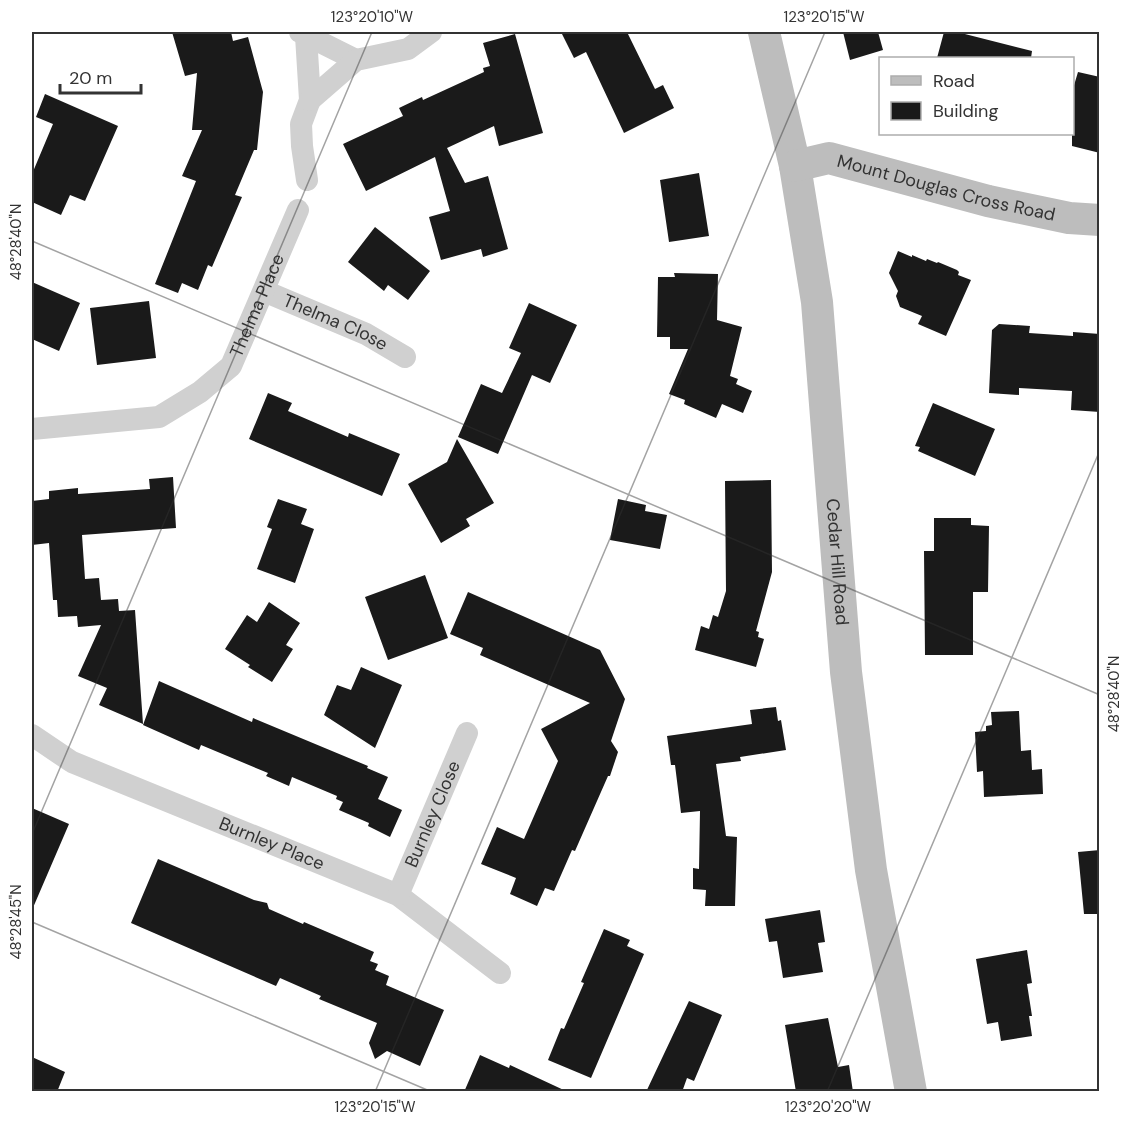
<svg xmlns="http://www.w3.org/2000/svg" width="1131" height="1123" viewBox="0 0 1131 1123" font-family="'DM Sans',sans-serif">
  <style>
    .building { fill: #1a1a1a }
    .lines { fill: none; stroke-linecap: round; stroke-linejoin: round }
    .street { stroke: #d0d0d0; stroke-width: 22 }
    .secondary { stroke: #bdbdbd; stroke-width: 32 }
    .ticks { fill: none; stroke: #333; stroke-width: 1.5; stroke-opacity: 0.45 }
    .labels { text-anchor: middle; stroke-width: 6; stroke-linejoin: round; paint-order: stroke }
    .street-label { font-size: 18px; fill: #333; stroke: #fff }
    .neatline { fill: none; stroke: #333; stroke-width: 2 }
    .ticks-label { font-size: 15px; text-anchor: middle; fill: #333 }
  </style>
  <rect width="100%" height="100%" fill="#fff"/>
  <path class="building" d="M172 32H231L233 41 248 37 263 92 257 150H254L235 195 242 197 212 267 208 265 198 290 182 283 178 293 155 284 196 181 182 176 202 130H192L197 73 185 76Z
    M561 32H627L655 89 663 85 674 108 624 133 586 52 574 58Z
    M843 32H878L883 50 850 60Z
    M944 32H957L1032 51 1031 58H937Z
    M515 34 543 133 499 146 494 126 447 148 465 183 488 176 508 249 483 257 481 249 441 260 429 217 450 211 435 157 366 191 343 144 403 116 399 108 422 97 423 100 484 72 483 68 490 66 483 43Z
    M1078 72 1100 77V153L1072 146V92Z
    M45 94 118 126 85 201 70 195 61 215 32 202V174L53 124 36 117Z
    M699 173 709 236 669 242 660 180Z
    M375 227 430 271 408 300 388 285 384 291 348 262Z
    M898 251 912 257V255L926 261 927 259 937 263 938 262 957 270 959 272 958 275 971 280 946 336 918 324 922 316 900 307 896 296 898 291 889 273Z
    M674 273 718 274 717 320 742 327 730 376 738 379 736 384 752 391 743 413 722 404 716 418 684 404 685 400 669 394 688 349H670V337H657L658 277H675Z
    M32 282 80 303 59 351 32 339Z
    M149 301 156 358 97 365 90 308Z
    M529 303 577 325 550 383 532 375 498 454 458 437 481 384 502 393 521 353 509 348Z
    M999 324 1030 326 1029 333 1073 336V332L1100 334V412L1071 410 1072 391 1019 388V395L989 393 992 330Z
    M268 393 292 403 288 411 348 437 349 433 400 454 382 496 249 439Z
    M933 403 995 429 975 476 918 451 920 447 915 446Z
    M457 439 494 503 466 519 470 526 441 543 408 484 447 462Z
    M173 477 176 528 82 535 85 579 99 578 101 600 118 599 119 611 135 610 143 724 99 705 107 688 78 676 101 625 78 627 77 616 58 617 57 600H53L49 543 32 545V501L49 499V491L78 488V494L150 489 149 479Z
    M771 480 772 572 756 631 759 632 758 637 764 639 756 667 695 650 701 626 709 629 713 615 718 617 726 591 725 481Z
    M278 499 307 509 301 524 314 529 295 583 257 569 272 529 267 527Z
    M618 499 646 505 645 511 667 515 660 549 610 540Z
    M934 518H971V525L989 526 988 592H973V655H925L924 551H934Z
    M425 575 448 638 388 660 365 597Z
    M468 592 600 650 625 699 611 741 618 752 610 776H608L575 851 572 850 554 891 545 888 537 906 510 894 516 878 481 864 497 827 524 839 558 761 541 729 590 703 480 655 483 648 450 634Z
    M269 602 300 623 286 645 293 649 272 682 248 667 250 665 225 649 247 615 257 622Z
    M361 667 402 685 375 748 324 715 337 685 351 690Z
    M159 681 252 722 253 718 368 766 367 768 388 777 378 799 402 810 390 837 368 826 369 823 339 810 343 802 336 799 337 796 292 777 289 786 266 776 268 773 201 745 199 750 143 725Z
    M776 707 778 721 781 720 786 750 740 757 741 761 716 764 726 836 737 837 735 906H705L706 890 693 889V868L699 869 700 811 681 813 675 765H671L667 736 752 724 750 710Z
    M1019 711 1021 751 1031 750 1032 770 1042 769 1043 794 984 797 983 771 977 772 975 732 986 731V726L992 725 991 712Z
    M32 808 69 824 32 910Z
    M1100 850V914H1084L1078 852Z
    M158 859 254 900 267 903 269 909 303 924 304 922 374 952 370 961 378 964 375 970 389 976 386 985 444 1010 420 1066 387 1051 375 1059 369 1043 377 1023 319 999 321 996 280 978 276 986 131 923Z
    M820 910 825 942 818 943 823 972 783 978 777 941 769 942 765 919Z
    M604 929 630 940 627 946 644 954 591 1078 548 1060 561 1028 564 1029 584 983 581 982Z
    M1027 950 1032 983 1027 984 1032 1016H1029L1032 1036 1001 1041 998 1022 987 1024 976 959Z
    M689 1001 722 1015 694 1081 687 1078 682 1092H646Z
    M828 1018 838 1067 849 1065 853 1092H796L785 1025Z
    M480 1055 509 1068 510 1065 568 1092H464Z
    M32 1057 65 1072 57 1092H32Z"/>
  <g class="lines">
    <g class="street">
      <path d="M300 32 356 60"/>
      <path d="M304 32 306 36 310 100 301 124 302 146 307 180"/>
      <path d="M310 100 356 60 408 49 431 32"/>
      <path id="s1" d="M264 291 366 334 405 357"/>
      <path id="s2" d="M32 429 159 417 200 392 231 366 298 210"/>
      <path id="s3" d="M32 735 72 762 398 895 500 973"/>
      <path id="s4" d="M398 895 467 733"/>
    </g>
    <g class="secondary">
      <path id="s5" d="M764 32 795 166 817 302 846 672 871 870 911 1092"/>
      <path id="s6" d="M795 166 829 158 988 201 1069 218 1100 220"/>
    </g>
  </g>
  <path class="ticks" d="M32 241 1100 695M32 834 372 32M32 922 432 1092M375 1092 825 32M827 1092 1100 450"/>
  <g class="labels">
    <g class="street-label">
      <text dy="6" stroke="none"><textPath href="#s6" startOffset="156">Mount Douglas Cross Road</textPath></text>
      <text dy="6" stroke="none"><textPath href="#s2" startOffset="282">Thelma Place</textPath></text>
      <text dy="6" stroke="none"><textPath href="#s1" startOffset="78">Thelma Close</textPath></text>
      <text dy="6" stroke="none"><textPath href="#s5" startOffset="536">Cedar Hill Road</textPath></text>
      <text dy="6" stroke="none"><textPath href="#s4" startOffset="88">Burnley Close</textPath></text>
      <text dy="6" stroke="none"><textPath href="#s3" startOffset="264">Burnley Place</textPath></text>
    </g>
  </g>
  <rect width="1131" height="1123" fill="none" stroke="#ffffff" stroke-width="66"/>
  <rect x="879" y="57" width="195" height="78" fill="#ffffff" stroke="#adadad" stroke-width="1.5"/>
  <rect x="891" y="76" width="30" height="9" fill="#bdbdbd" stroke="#adadad" stroke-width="1.5"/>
  <text x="933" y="87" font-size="18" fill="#333333">Road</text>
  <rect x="891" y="102" width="30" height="18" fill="#1a1a1a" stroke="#adadad" stroke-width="1.5"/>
  <text x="933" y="117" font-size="18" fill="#333333">Building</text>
  <path d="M60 84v9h81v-9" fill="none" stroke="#333333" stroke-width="3"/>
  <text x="69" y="84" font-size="18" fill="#333333" stroke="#ffffff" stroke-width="4.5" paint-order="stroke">20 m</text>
  <rect x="33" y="33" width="1065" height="1057" class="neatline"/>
  <g class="ticks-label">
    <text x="372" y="22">123°20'10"W</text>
    <text x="824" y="22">123°20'15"W</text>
    <text transform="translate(16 242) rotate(-90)" y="5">48°28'40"N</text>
    <text transform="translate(1114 694) rotate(-90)" y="5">48°28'40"N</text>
    <text transform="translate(16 922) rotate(-90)" y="5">48°28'45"N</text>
    <text x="375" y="1112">123°20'15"W</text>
    <text x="828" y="1112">123°20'20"W</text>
  </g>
</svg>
